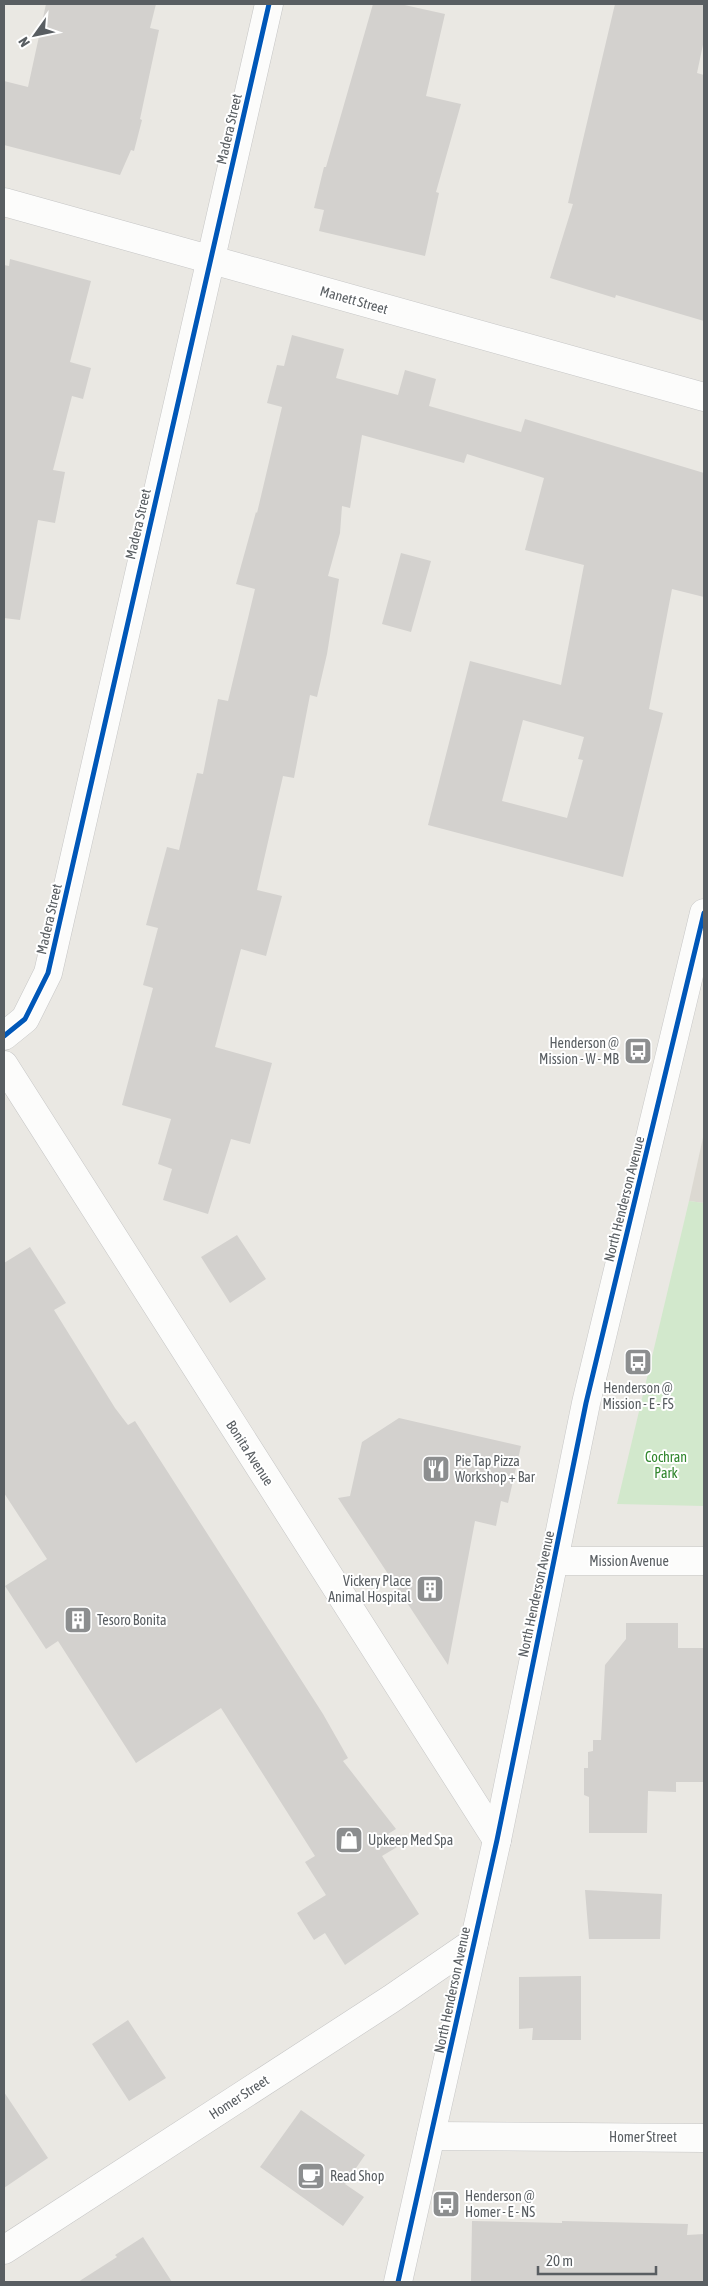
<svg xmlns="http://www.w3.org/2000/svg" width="708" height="2286" viewBox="0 0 708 2286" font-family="'Asap Condensed',sans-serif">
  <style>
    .education { fill: #dcd9d2 }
    .green { fill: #d2e8cc }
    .building { fill: #d3d1ce; fill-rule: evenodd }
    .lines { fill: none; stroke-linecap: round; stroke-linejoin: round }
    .street-casing { stroke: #c6c6c6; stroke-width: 29 }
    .secondary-casing { stroke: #c7c7c7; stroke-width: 29 }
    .street { stroke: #fcfcfb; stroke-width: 28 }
    .secondary { stroke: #fcfcfb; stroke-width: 28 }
    .cycleway-casing { stroke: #fff; stroke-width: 8 }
    .cycleway { stroke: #0057b8; stroke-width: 5 }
    .labels { text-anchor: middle; stroke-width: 4; stroke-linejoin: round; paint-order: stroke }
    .street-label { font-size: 14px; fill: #595e62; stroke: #fff }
    .poi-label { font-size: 14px; fill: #595e62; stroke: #fff; text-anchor: start }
    .park-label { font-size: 14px; fill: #30862d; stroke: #fff }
  </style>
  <rect width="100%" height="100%" fill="#eae8e3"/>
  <path class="education" d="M704 1133V1203L689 1201Z"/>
  <path class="green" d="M689 1201 704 1203V1506L617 1504Z"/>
  <path class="building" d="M46 4H156L150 28 159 30 140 119 142 120 134 151 131 150 120 175 4 145V81L28 87Z
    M373 4H400L445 14 426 96 461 104 436 192 439 193 425 256 319 231 324 210 314 208 324 167H326Z
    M615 4H704V40L697 73 704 75V321L616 295 615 298 550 278 573 204 568 203Z
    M10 259 91 281 70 362 91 368 83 399 72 396 53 470 65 472 55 523 38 520 20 620 4 618V265L9 266Z
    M292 335 344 349 336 378 398 395 405 370 436 379 429 406 521 432 525 419 704 473V597L672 589 649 709 663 713 623 877 428 825 470 661 561 685 584 565 525 550 544 478 467 454 464 463 362 435 350 508 342 506 340 533 328 576 339 579 327 654 317 697 310 695 294 778 283 776 257 890 282 896 266 956 241 949 215 1047 272 1063 250 1144 231 1139 208 1214 163 1200 172 1169 158 1164 171 1119 122 1105 153 988 143 985 158 928 146 925 167 847 179 850 197 773 203 774 218 699 228 701 255 589 236 584 256 512 257 513 282 407 267 403 277 365 284 366ZM523 720 584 737 578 759 583 760 567 818 502 801Z
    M401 553 431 561 411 632 382 624Z
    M237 1235 266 1279 230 1303 201 1257Z
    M30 1247 66 1303 54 1310 115 1408 128 1425 135 1421 323 1714 348 1758 343 1761 396 1829 388 1834 397 1847 382 1856 419 1914 345 1965 325 1933 314 1940 297 1913 326 1895 305 1862 315 1856 221 1708 136 1763 58 1641 46 1649 5 1586 47 1559 4 1493V1263Z
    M399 1418 521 1446 508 1503 501 1501 496 1526 475 1521 448 1665 338 1498 350 1496 362 1442Z
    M626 1623H678V1648H704V1782H676V1792L648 1791 647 1833H589V1797L584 1795V1768H588V1752L593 1751V1740H601L605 1665 626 1639Z
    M585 1890 662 1894 660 1939H589Z
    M581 1976V2040H532L533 2028 519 2029V1977Z
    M128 2020 166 2078 129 2101 92 2044Z
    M4 2092 48 2158 4 2188Z
    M301 2110 365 2155 345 2184 364 2197 343 2226 260 2167Z
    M472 2221 562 2223V2221L688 2224 687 2235 704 2234V2282H471Z
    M143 2237 172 2282H78L117 2257 115 2255Z"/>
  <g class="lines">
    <defs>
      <path id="street" d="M4 202 704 397
        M4 1036 25 1019 48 973 269 4
        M4 1065 497 1840
        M554 1561H704
        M431 2136 704 2138
        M4 2250 391 1999 474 1942"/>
      <path id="secondary" d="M398 2282 497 1840 586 1403 704 913"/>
    </defs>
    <use href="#street" class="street-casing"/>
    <use href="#secondary" class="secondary-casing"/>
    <use href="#street" class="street"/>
    <use href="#secondary" class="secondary"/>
    <defs>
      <path id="cycleway" d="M4 1036 25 1019 48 973 269 4
        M398 2282 497 1840 586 1403 704 913"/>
    </defs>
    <use href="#cycleway" class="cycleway-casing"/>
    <use href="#cycleway" class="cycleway"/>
  </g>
  <defs>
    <symbol id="bus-square" viewBox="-11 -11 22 22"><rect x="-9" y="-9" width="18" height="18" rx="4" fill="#8c8e8f" stroke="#fff"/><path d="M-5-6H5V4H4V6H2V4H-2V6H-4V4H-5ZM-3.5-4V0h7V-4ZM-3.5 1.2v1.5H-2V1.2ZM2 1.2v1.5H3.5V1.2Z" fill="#fff"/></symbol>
    <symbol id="restaurant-square" viewBox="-11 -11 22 22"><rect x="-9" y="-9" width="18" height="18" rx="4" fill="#8c8e8f" stroke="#fff"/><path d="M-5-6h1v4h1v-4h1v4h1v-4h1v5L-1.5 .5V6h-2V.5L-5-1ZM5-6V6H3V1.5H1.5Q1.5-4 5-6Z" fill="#fff"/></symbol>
    <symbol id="building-square" viewBox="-11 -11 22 22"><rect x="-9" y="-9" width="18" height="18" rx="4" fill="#8c8e8f" stroke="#fff"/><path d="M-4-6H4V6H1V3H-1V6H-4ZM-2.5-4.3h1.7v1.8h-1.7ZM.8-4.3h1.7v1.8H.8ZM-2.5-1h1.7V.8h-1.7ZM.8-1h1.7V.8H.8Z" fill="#fff"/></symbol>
    <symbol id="shop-square" viewBox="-11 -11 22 22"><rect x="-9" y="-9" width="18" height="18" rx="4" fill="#8c8e8f" stroke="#fff"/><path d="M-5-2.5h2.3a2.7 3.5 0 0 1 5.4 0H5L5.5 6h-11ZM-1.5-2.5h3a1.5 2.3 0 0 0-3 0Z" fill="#fff"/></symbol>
    <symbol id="cafe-square" viewBox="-11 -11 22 22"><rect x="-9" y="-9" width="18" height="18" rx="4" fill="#8c8e8f" stroke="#fff"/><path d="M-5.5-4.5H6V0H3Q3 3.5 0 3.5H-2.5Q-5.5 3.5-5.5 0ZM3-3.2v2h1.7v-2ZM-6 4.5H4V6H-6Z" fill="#fff"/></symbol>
  </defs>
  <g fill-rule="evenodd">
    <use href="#bus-square" x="622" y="1035" width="32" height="32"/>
    <use href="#bus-square" x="622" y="1346" width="32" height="32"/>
    <use href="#restaurant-square" x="420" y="1453" width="32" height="32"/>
    <use href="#building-square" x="414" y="1573" width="32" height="32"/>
    <use href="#building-square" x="62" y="1604" width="32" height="32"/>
    <use href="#shop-square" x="333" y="1824" width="32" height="32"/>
    <use href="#cafe-square" x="295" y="2160" width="32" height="32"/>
    <use href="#bus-square" x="430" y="2188" width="32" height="32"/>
  </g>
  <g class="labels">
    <g class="street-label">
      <text transform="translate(229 129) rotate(-77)" y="5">Madera Street</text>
      <text transform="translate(354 300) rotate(16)" y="5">Manett Street</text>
      <text transform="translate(138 524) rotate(-77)" y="5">Madera Street</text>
      <text transform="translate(49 919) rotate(-77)" y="5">Madera Street</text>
      <text transform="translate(624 1199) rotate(-76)" y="5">North Henderson Avenue</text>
      <text transform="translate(250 1453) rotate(57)" y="5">Bonita Avenue</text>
      <text x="629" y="1566">Mission Avenue</text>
      <text transform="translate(536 1594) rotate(-78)" y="5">North Henderson Avenue</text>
      <text transform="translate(452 1990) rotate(-78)" y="5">North Henderson Avenue</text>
      <text transform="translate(239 2097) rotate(-33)" y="5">Homer Street</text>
      <text x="643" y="2142">Homer Street</text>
    </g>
    <g class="poi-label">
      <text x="619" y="1048" text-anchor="end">Henderson @<tspan x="619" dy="16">Mission - W - MB</tspan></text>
      <text x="638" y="1393" text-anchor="middle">Henderson @<tspan x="638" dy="16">Mission - E - FS</tspan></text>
      <text x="455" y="1466">Pie Tap Pizza<tspan x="455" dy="16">Workshop + Bar</tspan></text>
      <text x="411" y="1586" text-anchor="end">Vickery Place<tspan x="411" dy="16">Animal Hospital</tspan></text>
      <text x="97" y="1625">Tesoro Bonita</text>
      <text x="368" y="1845">Upkeep Med Spa</text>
      <text x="330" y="2181">Read Shop</text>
      <text x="465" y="2201">Henderson @<tspan x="465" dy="16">Homer - E - NS</tspan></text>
    </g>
    <g class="park-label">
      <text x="666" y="1462">Cochran<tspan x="666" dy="16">Park</tspan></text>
    </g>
  </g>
  <rect width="708" height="2286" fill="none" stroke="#595e62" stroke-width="10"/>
  <g transform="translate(35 35) rotate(237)" stroke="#ffffff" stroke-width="4" paint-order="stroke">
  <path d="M0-4L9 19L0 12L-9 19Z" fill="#595e62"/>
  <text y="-8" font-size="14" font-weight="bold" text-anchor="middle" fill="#595e62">N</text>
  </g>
  <path d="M538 2266v8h118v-8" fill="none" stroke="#595e62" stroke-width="2.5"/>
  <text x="546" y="2266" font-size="15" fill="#595e62" stroke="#ffffff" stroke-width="4" paint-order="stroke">20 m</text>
</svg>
